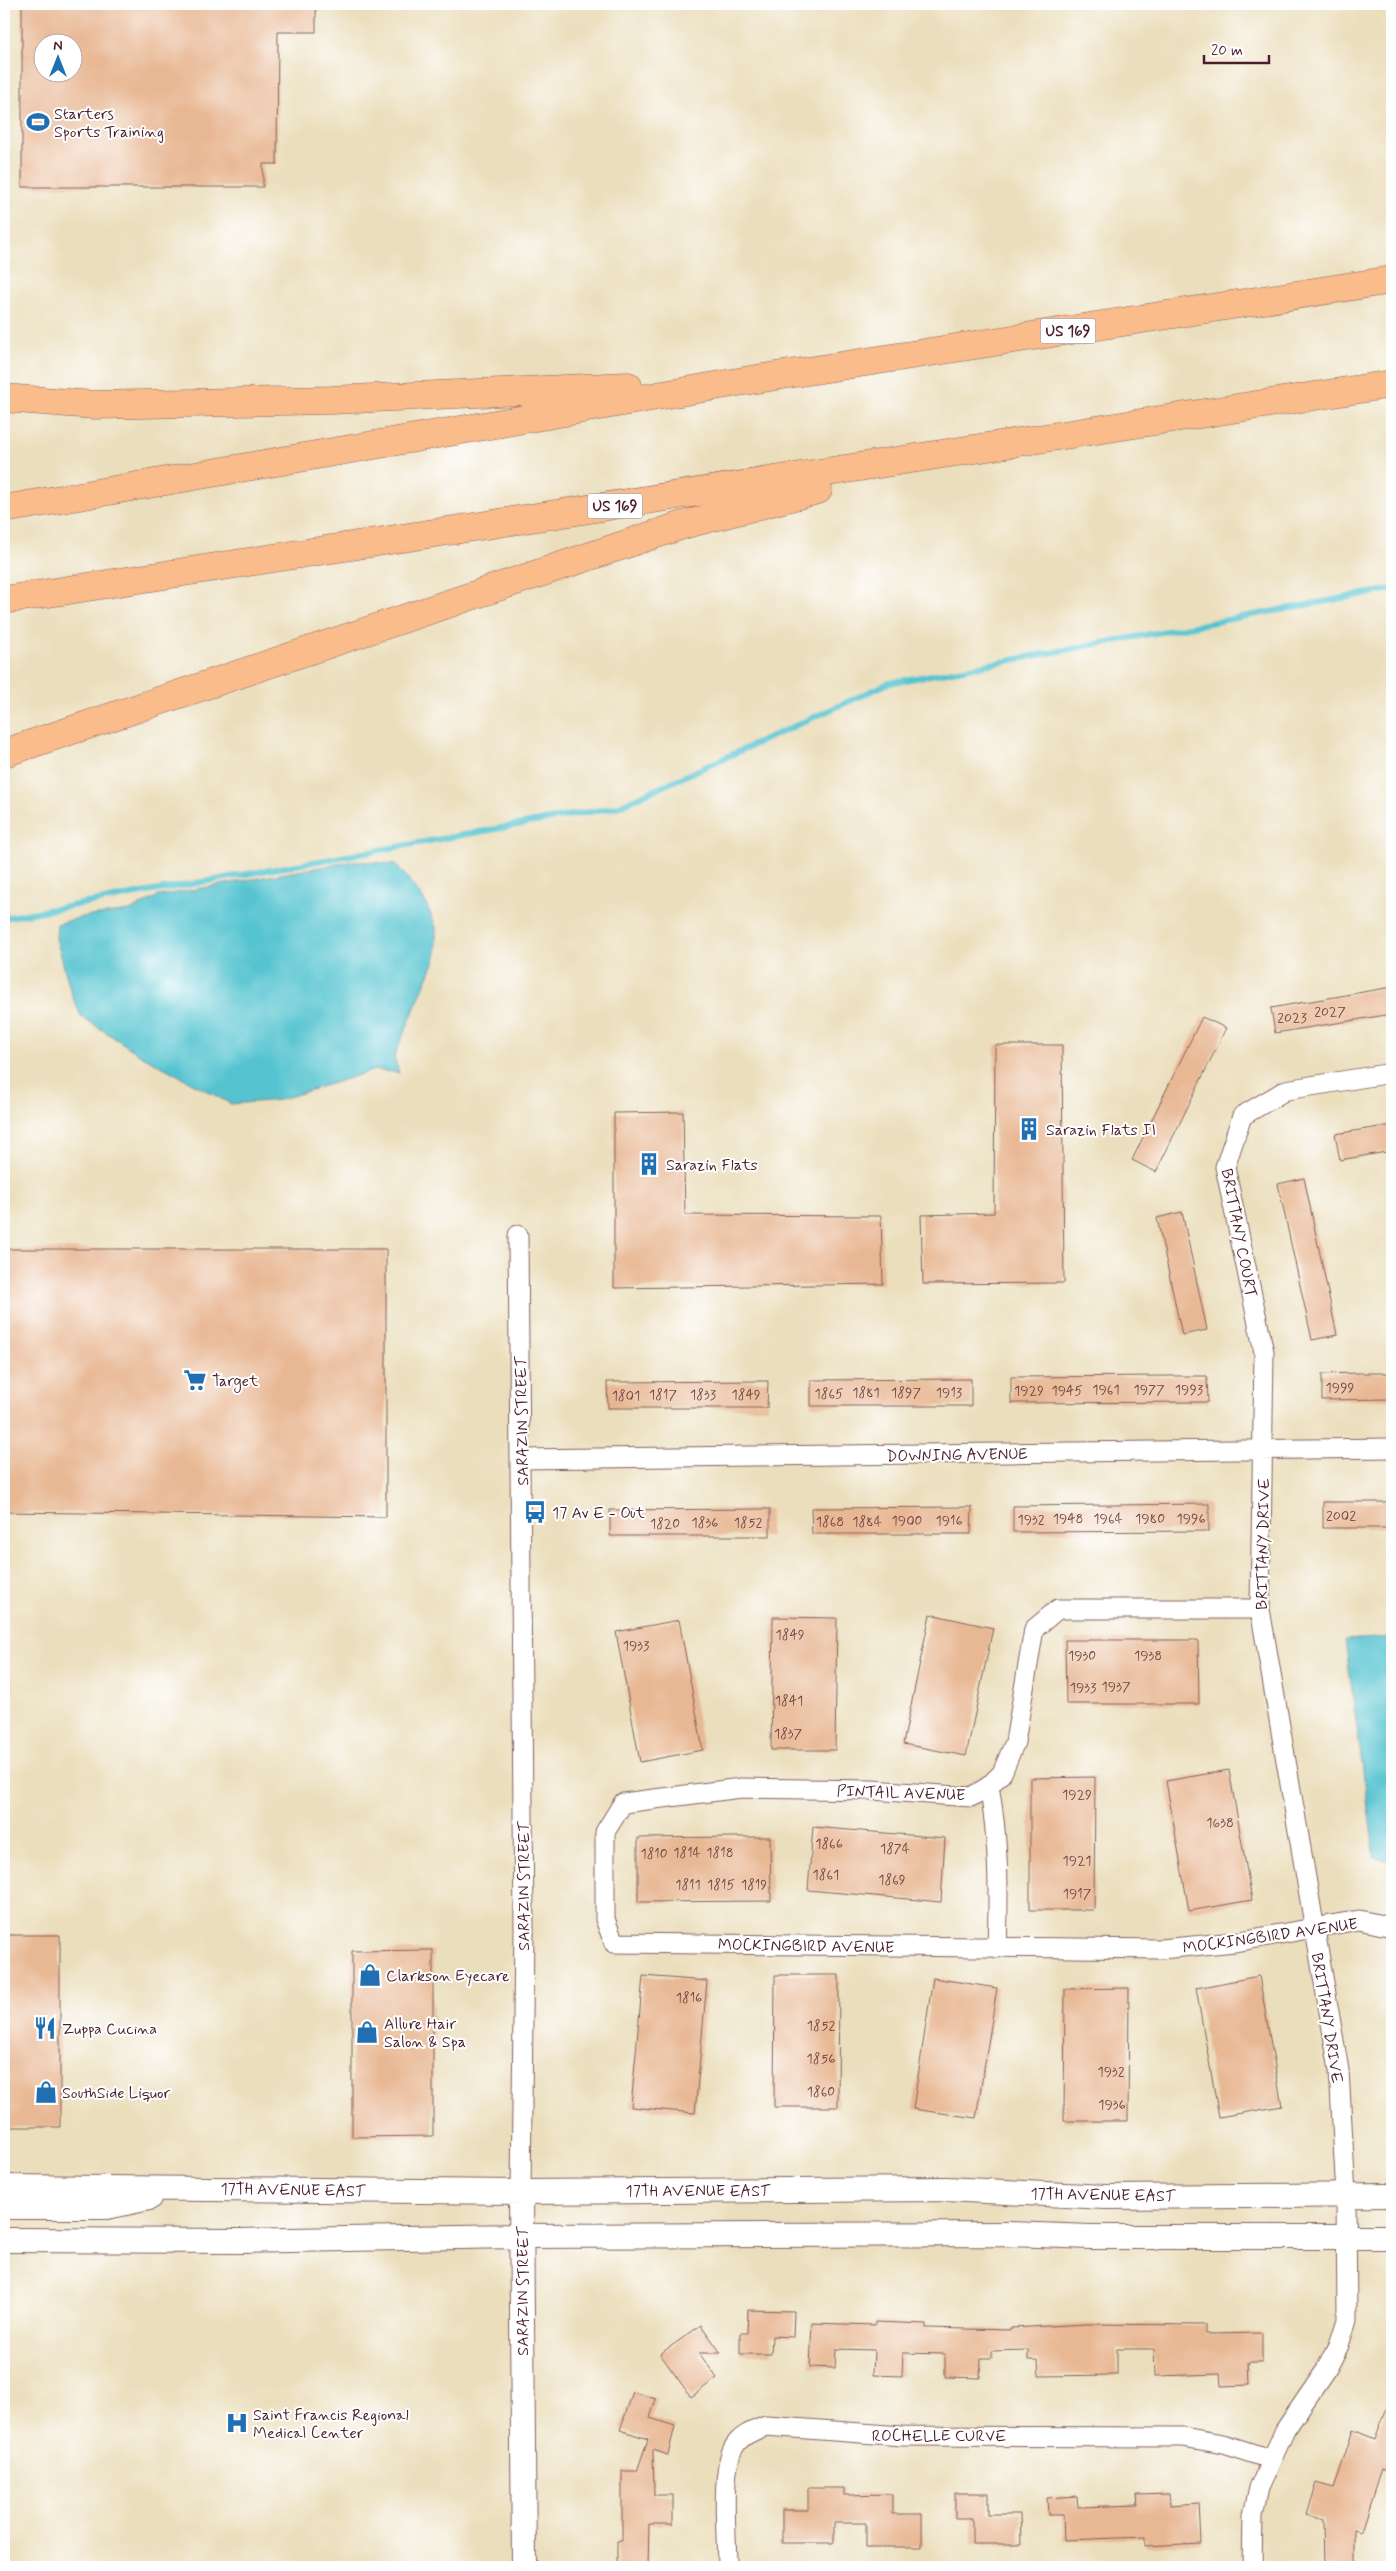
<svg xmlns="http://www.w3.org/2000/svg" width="1396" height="2571" viewBox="0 0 1396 2571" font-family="Mynerve,sans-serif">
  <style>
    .water { fill: #57c4d0; stroke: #50727e }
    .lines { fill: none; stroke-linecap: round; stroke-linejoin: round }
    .stream { stroke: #57c4d0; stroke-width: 6 }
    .building { fill: #e8b793; fill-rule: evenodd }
    .minor-casing { stroke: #82625e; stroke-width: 21 }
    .tertiary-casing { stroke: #82625e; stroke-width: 26 }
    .motorway-casing { stroke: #82625e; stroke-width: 29 }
    .minor { stroke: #fff; stroke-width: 19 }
    .tertiary { stroke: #fff; stroke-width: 24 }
    .motorway { stroke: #fabc8b; stroke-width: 28 }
    .labels { text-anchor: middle; stroke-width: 4; stroke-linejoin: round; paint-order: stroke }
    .number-label { font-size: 14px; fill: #724545 }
    .shield { fill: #fff; stroke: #80626b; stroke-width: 1 }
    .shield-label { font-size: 15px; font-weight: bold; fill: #4a1f2b }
    .poi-label { font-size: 16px; fill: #4a1f2b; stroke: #fff; text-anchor: start }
    .street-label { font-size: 16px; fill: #4a1f2b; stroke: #fff }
  </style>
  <rect width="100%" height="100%" fill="#fff"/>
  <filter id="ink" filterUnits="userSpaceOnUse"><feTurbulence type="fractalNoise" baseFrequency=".02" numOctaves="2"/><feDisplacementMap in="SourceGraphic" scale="10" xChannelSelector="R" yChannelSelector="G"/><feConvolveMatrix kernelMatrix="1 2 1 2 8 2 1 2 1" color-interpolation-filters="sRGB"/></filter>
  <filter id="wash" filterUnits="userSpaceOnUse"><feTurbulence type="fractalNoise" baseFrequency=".0096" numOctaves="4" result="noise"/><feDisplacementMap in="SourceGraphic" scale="20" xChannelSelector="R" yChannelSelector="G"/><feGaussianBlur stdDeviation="1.12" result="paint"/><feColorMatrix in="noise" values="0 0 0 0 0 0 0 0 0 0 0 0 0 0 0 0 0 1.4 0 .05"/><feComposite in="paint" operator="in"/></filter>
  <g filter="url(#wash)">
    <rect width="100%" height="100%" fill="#ebdebc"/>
    <path class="water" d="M354 861 396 864 425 901 436 927V958L394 1057 399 1073 375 1070 279 1100 231 1104 139 1054 81 1016 72 996 56 938 57 924 82 917 130 911 158 896Z
      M1392 1637V1861L1375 1858 1345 1640Z"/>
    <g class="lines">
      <path class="stream" d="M4 918 617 807 889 683 1392 589"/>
    </g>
    <g id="blocks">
      <path class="building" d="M22 4H316V32H278L277 164H263V187H22ZM42 42H72V72H42Z
        M1392 987V1014L1275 1033 1271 1008Z
        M1202 1017 1226 1028 1156 1172 1132 1160Z
        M995 1045H1062L1064 1283 923 1284 921 1215 994 1213Z
        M683 1112 685 1215 881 1216 883 1284 614 1288V1113Z
        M1392 1125V1151L1340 1160 1335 1134Z
        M1304 1178 1337 1335 1312 1340 1278 1184Z
        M1182 1212 1207 1330 1182 1335 1157 1218Z
        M4 1249H386V1517L4 1512Z
        M1358 1373H1392V1399L1322 1400V1374Z
        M1171 1376H1207L1208 1402 1011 1403V1377Z
        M971 1379V1406H811V1380Z
        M768 1381 767 1408H608L607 1382Z
        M1323 1502H1392V1528H1323Z
        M1209 1504V1531L1013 1532V1506Z
        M972 1507 971 1534H812L811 1508Z
        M770 1509V1536H610V1510Z
        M930 1614 993 1628 966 1756 903 1744Z
        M773 1617 837 1618 835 1750H771Z
        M679 1620 703 1750 640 1762 616 1632Z
        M1065 1640H1198L1199 1704H1066Z
        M1229 1770 1252 1900 1189 1911 1166 1781Z
        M1095 1777 1094 1910H1030V1778Z
        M813 1827 945 1838 941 1902 808 1890Z
        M736 1837H770L771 1901 638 1902V1838Z
        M4 1935H60V2127H4Z
        M433 1950V2136L352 2137V1951Z
        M775 1975H839L838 2107H774Z
        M643 1976 707 1981 695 2113 631 2107Z
        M1259 1976 1282 2106 1219 2117 1196 1988Z
        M933 1978 997 1988 976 2118 913 2109Z
        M1129 1988 1128 2121H1064L1065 1989Z
        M748 2310 794 2311 793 2337 772 2336 771 2354H740V2333H747Z
        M875 2322 926 2324V2328L1011 2330V2328L1087 2324 1205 2325V2334L1262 2333V2362H1248L1249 2385 1221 2386 1220 2374 1155 2376 1154 2349H1117V2375L1039 2376 1038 2360H1028V2350L992 2351V2358H981L980 2378 945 2377V2354L903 2353 902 2376 873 2375 874 2350 836 2349 835 2368 810 2367 812 2323 875 2325Z
        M701 2325 721 2353H699L717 2378 691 2397 660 2354Z
        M633 2392 656 2399 650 2418 675 2426 668 2455 653 2450 654 2495H673V2524H649L648 2567H617V2541H622V2471H637L648 2439 620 2430Z
        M1391 2397 1392 2473 1381 2469 1361 2532 1354 2530V2567H1324L1323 2520 1306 2514 1316 2483 1334 2488 1353 2430 1375 2439Z
        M808 2488H844V2495L892 2494V2514H922V2547H866V2523H834V2543H782V2510H808Z
        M955 2493H988V2514H1020L1021 2544H972V2518H955Z
        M1169 2494 1170 2505 1199 2503 1201 2543 1146 2546V2537L1064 2540 1063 2515H1048L1047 2498 1077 2496 1078 2507 1138 2505 1137 2495Z"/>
    </g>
  </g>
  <g filter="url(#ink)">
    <use href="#blocks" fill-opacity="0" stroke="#82625e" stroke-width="1"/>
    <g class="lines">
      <defs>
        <path id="minor" d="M518 1235 524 1929 521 2192
          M521 1459 1392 1448
          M1260 1609H1058L1034 1629 1015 1742 1002 1773 989 1786 971 1797 872 1790 741 1788 623 1803 605 1832V1919L614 1943 1161 1949 1235 1942 1359 1920 1392 1927
          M989 1786C999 1841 999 1893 997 1948
          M727 2567C727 2539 720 2470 734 2447 741 2435 753 2431 766 2426L902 2436 1183 2437 1223 2444 1270 2459
          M1252 2567 1253 2515 1259 2488 1285 2430 1328 2367 1339 2345 1347 2320 1346 2196 1339 2070 1260 1609 1264 1352 1225 1167 1242 1116 1286 1090 1392 1073"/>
        <path id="tertiary" d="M4 2187 521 2192 947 2189 1105 2197 1392 2195
          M521 2192 524 2567
          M4 2207H107L149 2198
          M4 2240 240 2241 521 2236 1008 2234 1091 2237H1392"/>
        <path id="motorway" d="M4 398 94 405 331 400 628 386
          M4 509 744 381 1392 280
          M4 600 1392 384
          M4 753 683 525 818 490"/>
      </defs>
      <use href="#minor" class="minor-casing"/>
      <use href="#tertiary" class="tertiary-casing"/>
      <use href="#motorway" class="motorway-casing"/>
      <use href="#minor" class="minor"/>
      <use href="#tertiary" class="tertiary"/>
      <use href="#motorway" class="motorway"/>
    </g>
  </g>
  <defs>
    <symbol id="stadium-bare" viewBox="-9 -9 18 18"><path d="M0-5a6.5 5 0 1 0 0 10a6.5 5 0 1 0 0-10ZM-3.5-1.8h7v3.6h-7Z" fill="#1f6fb2" stroke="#fff" stroke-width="2.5" paint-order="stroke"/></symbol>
    <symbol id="building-bare" viewBox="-9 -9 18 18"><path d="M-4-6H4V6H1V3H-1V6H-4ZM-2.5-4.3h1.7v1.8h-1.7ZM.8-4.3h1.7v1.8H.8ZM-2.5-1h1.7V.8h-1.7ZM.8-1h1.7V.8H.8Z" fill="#1f6fb2" stroke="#fff" stroke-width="2.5" paint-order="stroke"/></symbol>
    <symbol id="supermarket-bare" viewBox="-9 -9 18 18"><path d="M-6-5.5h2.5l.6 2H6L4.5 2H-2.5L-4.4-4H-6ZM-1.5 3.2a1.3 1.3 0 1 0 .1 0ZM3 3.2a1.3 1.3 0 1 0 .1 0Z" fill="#1f6fb2" stroke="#fff" stroke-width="2.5" paint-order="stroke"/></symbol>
    <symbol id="bus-bare" viewBox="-9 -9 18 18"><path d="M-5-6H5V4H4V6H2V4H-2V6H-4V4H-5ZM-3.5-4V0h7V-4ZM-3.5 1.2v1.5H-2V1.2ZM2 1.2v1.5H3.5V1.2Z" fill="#1f6fb2" stroke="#fff" stroke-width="2.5" paint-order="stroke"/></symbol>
    <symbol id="shop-bare" viewBox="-9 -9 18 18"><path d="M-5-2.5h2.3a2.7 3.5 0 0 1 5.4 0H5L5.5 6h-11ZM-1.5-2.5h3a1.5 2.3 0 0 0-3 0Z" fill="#1f6fb2" stroke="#fff" stroke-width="2.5" paint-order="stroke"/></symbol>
    <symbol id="restaurant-bare" viewBox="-9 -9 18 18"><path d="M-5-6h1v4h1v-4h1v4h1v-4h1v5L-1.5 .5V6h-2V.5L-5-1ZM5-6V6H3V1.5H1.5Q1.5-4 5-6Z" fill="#1f6fb2" stroke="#fff" stroke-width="2.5" paint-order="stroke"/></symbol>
    <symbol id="hospital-bare" viewBox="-9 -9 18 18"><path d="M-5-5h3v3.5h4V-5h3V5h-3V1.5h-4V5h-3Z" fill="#1f6fb2" stroke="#fff" stroke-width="2.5" paint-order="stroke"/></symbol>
  </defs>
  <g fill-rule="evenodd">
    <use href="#stadium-bare" x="22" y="106" width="32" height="32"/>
    <use href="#building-bare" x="1013" y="1113" width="32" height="32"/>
    <use href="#building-bare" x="633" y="1148" width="32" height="32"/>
    <use href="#supermarket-bare" x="179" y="1364" width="32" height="32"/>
    <use href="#bus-bare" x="519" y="1496" width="32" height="32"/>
    <use href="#shop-bare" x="354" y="1959" width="32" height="32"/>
    <use href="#restaurant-bare" x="29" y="2012" width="32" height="32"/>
    <use href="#shop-bare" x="351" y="2016" width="32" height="32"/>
    <use href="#shop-bare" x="30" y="2076" width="32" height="32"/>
    <use href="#hospital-bare" x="221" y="2407" width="32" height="32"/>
  </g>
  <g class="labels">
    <g class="number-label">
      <text x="1330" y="1016">2027</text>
      <text x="1292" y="1022">2023</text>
      <text x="1340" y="1392">1999</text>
      <text x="1106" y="1394">1961</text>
      <text x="1149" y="1394">1977</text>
      <text x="1189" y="1394">1993</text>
      <text x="1029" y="1395">1929</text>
      <text x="1067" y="1395">1945</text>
      <text x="866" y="1397">1881</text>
      <text x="906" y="1397">1897</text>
      <text x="949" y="1397">1913</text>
      <text x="829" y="1398">1865</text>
      <text x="663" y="1399">1817</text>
      <text x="703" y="1399">1833</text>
      <text x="746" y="1399">1849</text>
      <text x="626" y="1400">1801</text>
      <text x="1341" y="1520">2002</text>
      <text x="1068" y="1523">1948</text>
      <text x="1108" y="1523">1964</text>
      <text x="1150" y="1523">1980</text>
      <text x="1191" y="1523">1996</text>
      <text x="1031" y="1524">1932</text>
      <text x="907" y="1525">1900</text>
      <text x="949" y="1525">1916</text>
      <text x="830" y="1526">1868</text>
      <text x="867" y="1526">1884</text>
      <text x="705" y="1527">1836</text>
      <text x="748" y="1527">1852</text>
      <text x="665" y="1528">1820</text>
      <text x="790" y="1639">1849</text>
      <text x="636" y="1650">1933</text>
      <text x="1082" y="1660">1930</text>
      <text x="1148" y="1660">1938</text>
      <text x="1116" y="1691">1937</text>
      <text x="1083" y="1692">1933</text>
      <text x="789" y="1705">1841</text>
      <text x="788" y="1738">1837</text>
      <text x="1077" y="1799">1929</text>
      <text x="1220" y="1827">1638</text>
      <text x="829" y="1848">1866</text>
      <text x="895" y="1853">1874</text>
      <text x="687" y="1857">1814</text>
      <text x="720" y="1857">1818</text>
      <text x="654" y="1858">1810</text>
      <text x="1077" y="1865">1921</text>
      <text x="826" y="1879">1861</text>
      <text x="892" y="1884">1869</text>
      <text x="688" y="1889">1811</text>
      <text x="721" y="1889">1815</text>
      <text x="754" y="1889">1819</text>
      <text x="1077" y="1898">1917</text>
      <text x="689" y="2002">1816</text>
      <text x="821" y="2030">1852</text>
      <text x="821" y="2063">1856</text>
      <text x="1111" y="2076">1932</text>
      <text x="821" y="2096">1860</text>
      <text x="1112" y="2109">1936</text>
    </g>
    <g class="shield">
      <rect x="1040.5" y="318.5" width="55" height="25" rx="4"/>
      <rect x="587.5" y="493.5" width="55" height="25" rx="4"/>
    </g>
    <g class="shield-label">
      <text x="1068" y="336">US 169</text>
      <text x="615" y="511">US 169</text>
    </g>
    <g class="poi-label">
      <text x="54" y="119">Starters<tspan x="54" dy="18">Sports Training</tspan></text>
      <text x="1046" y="1135">Sarazin Flats II</text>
      <text x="666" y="1170">Sarazin Flats</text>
      <text x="212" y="1386">Target</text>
      <text x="552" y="1518">17 Av E - Out</text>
      <text x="386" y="1981">Clarkson Eyecare</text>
      <text x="384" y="2029">Allure Hair<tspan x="384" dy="18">Salon &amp; Spa</tspan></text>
      <text x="62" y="2034">Zuppa Cucina</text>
      <text x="62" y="2098">SouthSide Liquor</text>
      <text x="253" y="2420">Saint Francis Regional<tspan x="253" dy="18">Medical Center</tspan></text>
    </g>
    <g class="street-label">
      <text transform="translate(1240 1233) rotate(79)" y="6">BRITTANY COURT</text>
      <text transform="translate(521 1421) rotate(-91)" y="6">SARAZIN STREET</text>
      <text transform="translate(957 1454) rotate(-1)" y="6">DOWNING AVENUE</text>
      <text transform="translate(1262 1544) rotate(-89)" y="6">BRITTANY DRIVE</text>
      <text transform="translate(901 1792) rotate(2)" y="6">PINTAIL AVENUE</text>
      <text transform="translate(523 1886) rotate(-90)" y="6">SARAZIN STREET</text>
      <text transform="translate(1270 1935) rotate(-8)" y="6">MOCKINGBIRD AVENUE</text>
      <text transform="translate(806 1945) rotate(1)" y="6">MOCKINGBIRD AVENUE</text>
      <text transform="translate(1328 2018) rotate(81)" y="6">BRITTANY DRIVE</text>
      <text transform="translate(293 2189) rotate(1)" y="6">17TH AVENUE EAST</text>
      <text x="698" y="2196">17TH AVENUE EAST</text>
      <text transform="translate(1103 2194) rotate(1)" y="6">17TH AVENUE EAST</text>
      <text transform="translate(522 2291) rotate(-90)" y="6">SARAZIN STREET</text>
      <text x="939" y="2441">ROCHELLE CURVE</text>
    </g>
  </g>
  <rect width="1396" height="2571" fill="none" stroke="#fff" stroke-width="20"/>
  <g transform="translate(58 58)"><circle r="24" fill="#ffffff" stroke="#b7a5aa"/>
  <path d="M0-4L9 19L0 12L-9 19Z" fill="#1f6fb2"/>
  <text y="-8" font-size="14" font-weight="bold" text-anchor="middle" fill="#4a1f2b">N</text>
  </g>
  <path d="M1204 55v8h65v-8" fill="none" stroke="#4a1f2b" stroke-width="2.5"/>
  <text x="1211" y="55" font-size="15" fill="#4a1f2b" stroke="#ffffff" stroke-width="4" paint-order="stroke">20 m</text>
</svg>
